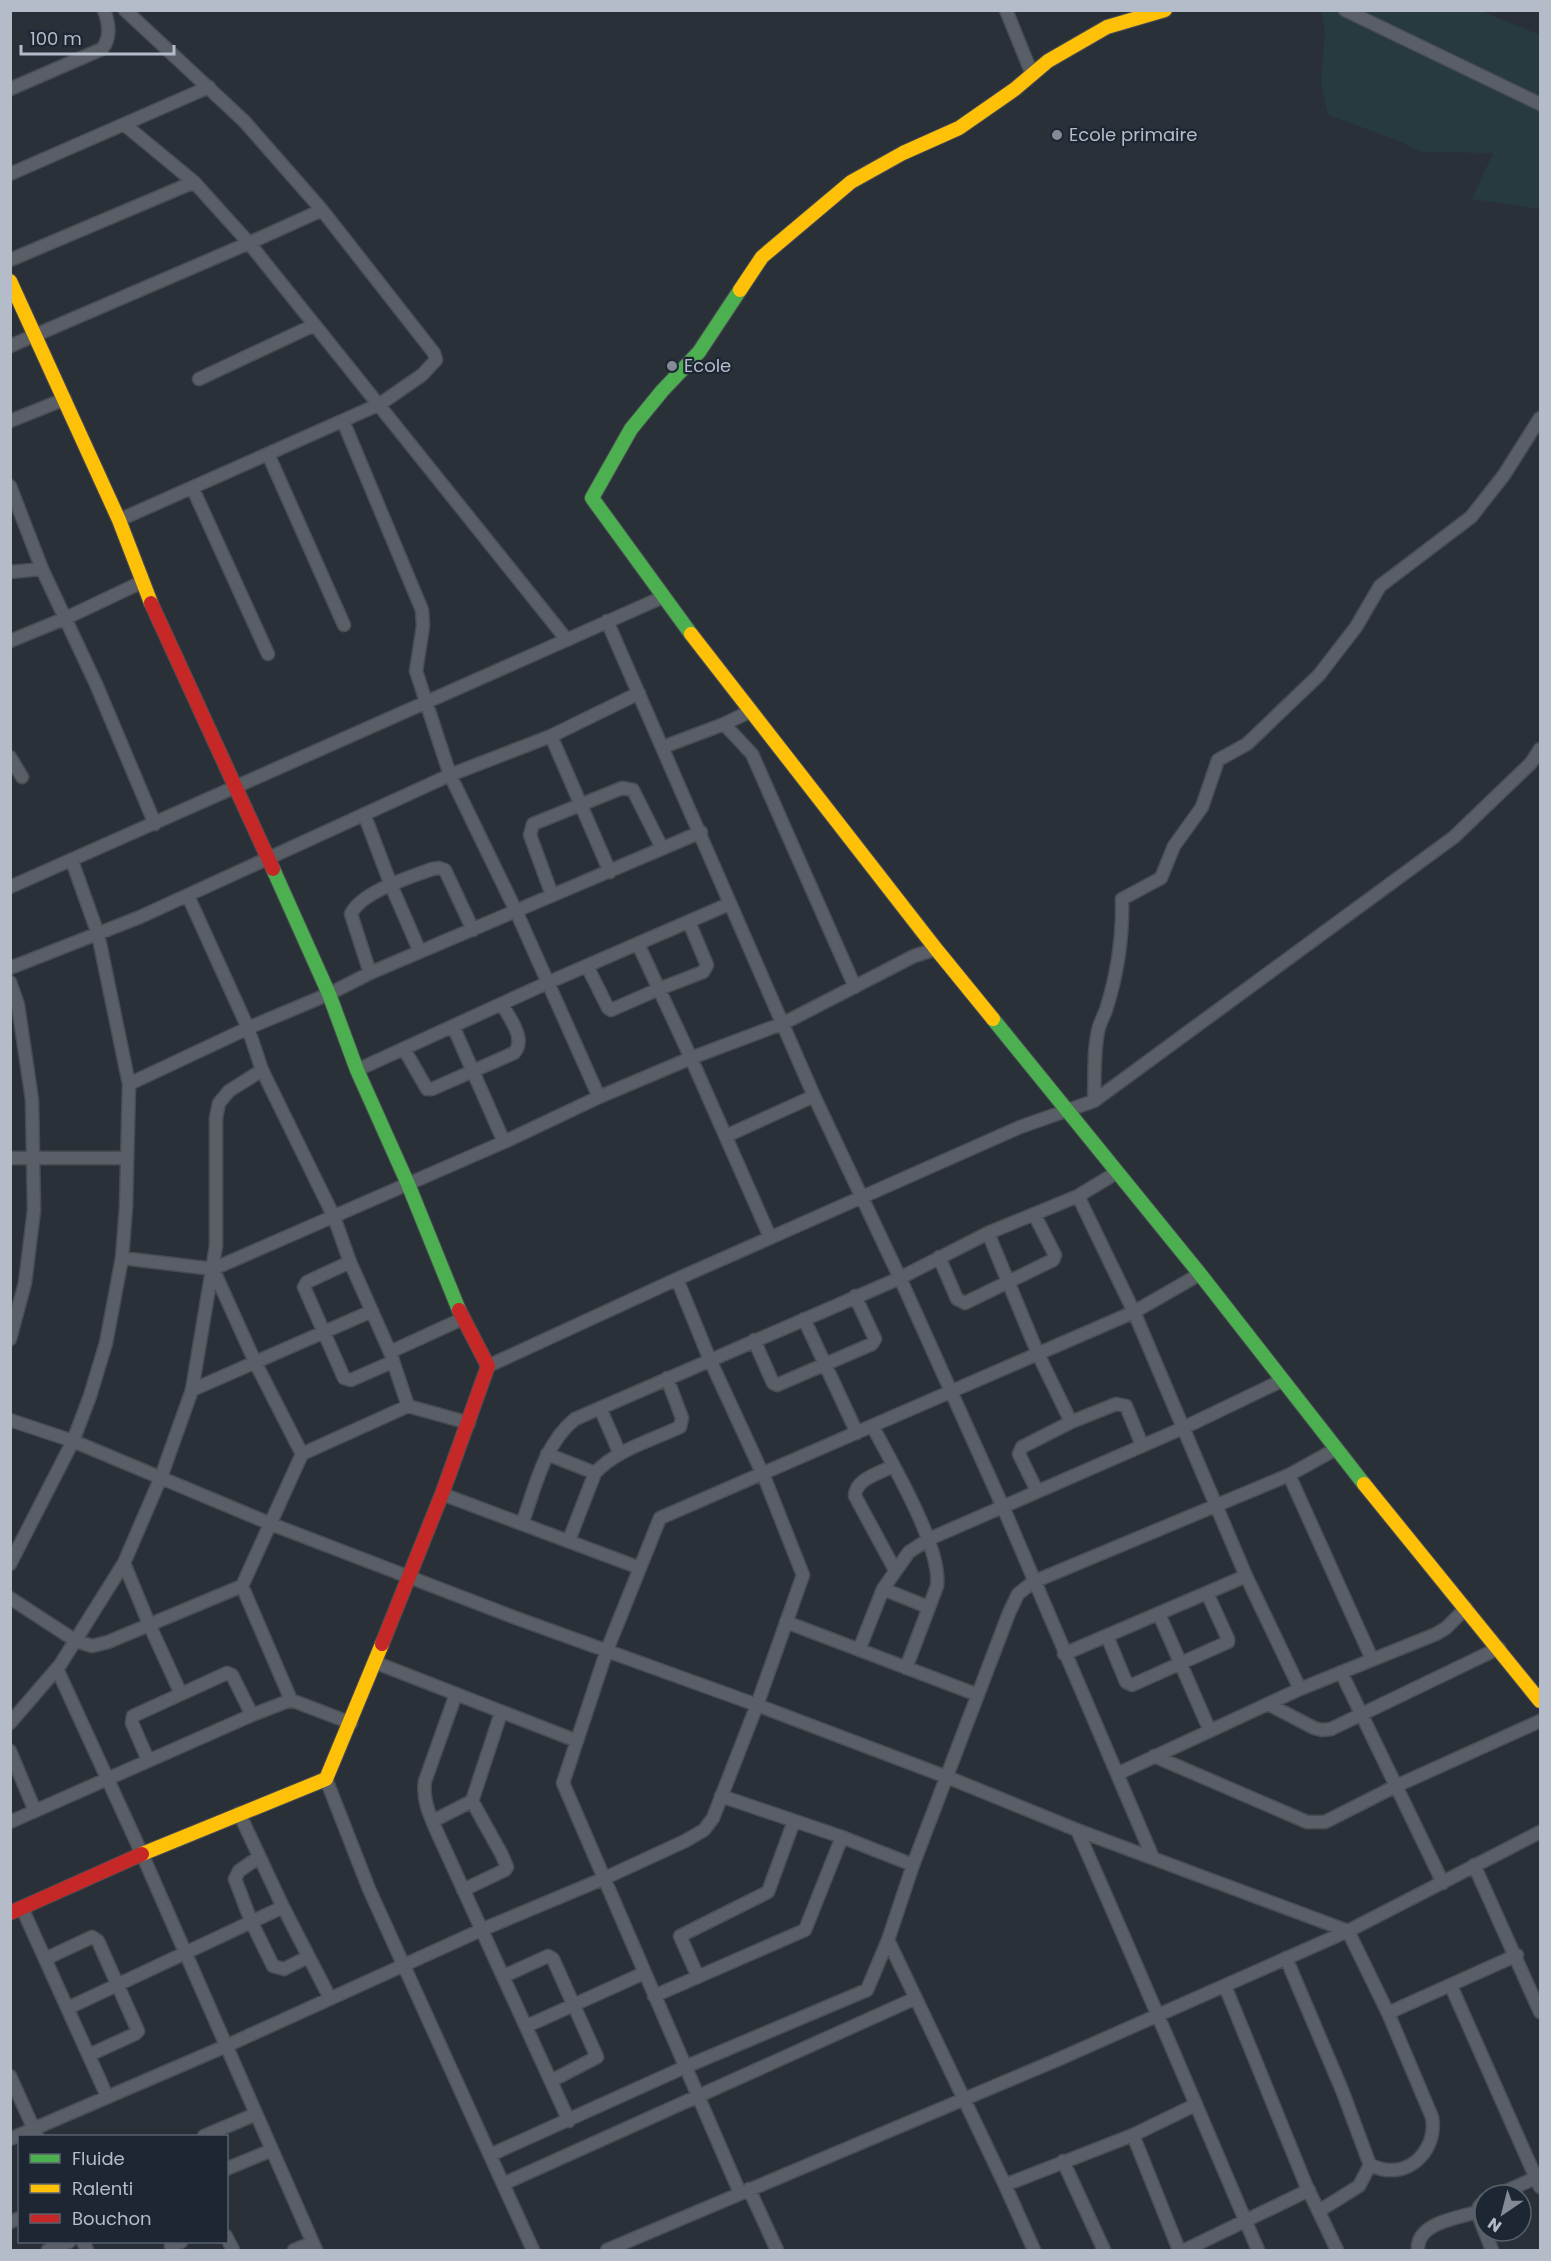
<svg xmlns="http://www.w3.org/2000/svg" width="1551" height="2261" viewBox="0 0 1551 2261" font-family="Poppins,sans-serif">
  <style>
    .green { fill: #273a3e }
    .lines { fill: none; stroke-linecap: round; stroke-linejoin: round }
    .street-casing { stroke: #484c53; stroke-width: 15 }
    .fast-casing { stroke: #484c53; stroke-width: 16 }
    .slow-casing { stroke: #484c53; stroke-width: 16 }
    .jam-casing { stroke: #484c53; stroke-width: 16 }
    .street { stroke: #5a5e66; stroke-width: 12 }
    .fast { stroke: #4caf50; stroke-width: 14 }
    .slow { stroke: #ffc107; stroke-width: 14 }
    .jam { stroke: #c62828; stroke-width: 14 }
    .poi-dot { fill: #848b96; stroke: #1d2633; stroke-width: 2 }
    .labels { text-anchor: middle; stroke-width: 4.5; stroke-linejoin: round; paint-order: stroke }
    .poi-label { font-size: 18px; fill: #b4bcc9; stroke: #1d2633; text-anchor: start }
  </style>
  <rect width="100%" height="100%" fill="#2a3038"/>
  <path class="green" d="M1408 10 1481 11 1540 35V209L1472 199 1493 153 1422 152 1394 139 1328 115 1321 83 1325 32 1321 11Z"/>
  <g class="lines">
    <defs>
      <path id="street" d="M1006 10 1032 74
        M1345 10 1540 104
        M10 89 102 49C111 38 109 23 104 10
        M125 125 194 182 249 243 567 640
        M10 174 209 87
        M10 260 194 182
        M10 346 249 243 322 210
        M199 379 314 325
        M10 421 65 399
        M343 421 422 610 423 626 416 671 450 775 516 911 599 1097
        M268 454 344 625
        M10 486 42 569 96 684 155 824
        M193 489 268 654
        M119 520 380 404 422 375 436 360 434 353 322 210 244 121 125 10
        M10 572 42 569
        M607 621 814 1096 900 1278 1003 1507 1153 1858
        M10 641 66 618 142 582
        M724 724 751 711
        M551 736 610 872
        M663 747 724 724 752 754 855 987
        M10 757 22 777
        M364 814 391 885 420 952
        M10 887 663 597
        M552 895 530 835 533 824 622 788 633 790 662 848
        M188 896 248 1028 262 1070 334 1217 350 1262 390 1352 408 1406
        M638 944 691 1058 770 1237
        M587 966 608 1008 611 1010 659 989 703 972 707 965 689 922
        M10 968 140 917 450 775 551 736 639 693
        M370 973 351 914C361 892 410 877 432 869L439 868 445 870 473 930
        M10 982 18 1005 32 1100 34 1210 25 1283 10 1339
        M453 1026 504 1142
        M404 1049 427 1089H432L514 1053C527 1039 509 1018 502 1004
        M357 1070 547 983 729 904
        M129 1084 248 1028 329 994 370 973 701 832
        M1094 1101C1095 1077 1093 1050 1099 1027 1101 1021 1104 1015 1106 1010 1117 975 1123 936 1122 899L1161 878 1174 846 1202 807 1218 760 1247 744 1319 675 1356 627 1380 586 1471 517 1504 475 1540 418
        M726 1136 814 1096
        M10 1158H127
        M1078 1196 1134 1312 1246 1576 1300 1689
        M988 1233 1038 1354 1071 1422
        M939 1257 957 1299 965 1303 1053 1260 1055 1255 1034 1214
        M122 1258 213 1269 504 1142 599 1097 691 1058 784 1023 914 956 936 949
        M350 1262 307 1282 304 1287 344 1378 351 1380 392 1362
        M213 1269 256 1364 302 1454
        M804 1319 857 1433
        M754 1340 773 1383 777 1385 872 1344 875 1339 855 1296
        M390 1352 462 1319
        M488 1366 677 1279 1020 1127 1094 1101 1454 837 1531 763 1540 749
        M192 1390 372 1311
        M600 1408 620 1454
        M10 1420 73 1441 271 1524 516 1618 757 1705 947 1777 1077 1830 1348 1931 1388 2013 1432 2117C1437 2144 1417 2172 1388 2170 1382 2170 1375 2167 1370 2165
        M873 1427C892 1464 942 1547 937 1586L906 1668
        M547 1454 595 1473
        M893 1466C880 1473 855 1479 855 1496L895 1570
        M1289 1475 1372 1659
        M1037 1491 1019 1454 1022 1447 1071 1422 1116 1404 1126 1406 1142 1445
        M442 1494 640 1568
        M522 1524C535 1488 544 1444 575 1419L900 1278 988 1233 1078 1196 1116 1173
        M569 1540 595 1473C616 1450 652 1440 680 1427L682 1418 667 1378
        M124 1563 149 1624 181 1694
        M10 1564 73 1441 90 1396 106 1343 122 1258 126 1207 129 1084 98 934 72 861
        M242 1586 291 1700
        M883 1589 928 1607
        M10 1598 76 1641 92 1646 108 1642 242 1586 302 1454 408 1406 469 1423
        M1159 1614 1210 1731
        M786 1622 978 1695
        M1107 1636 1126 1682 1132 1685 1228 1642V1639L1207 1593
        M859 1650 883 1589 909 1552 929 1539 1183 1428 1283 1380
        M1064 1654 1246 1576
        M374 1662 577 1741
        M57 1669 142 1854 316 2250
        M1341 1672 1443 1883
        M456 1694 425 1781C422 1799 430 1816 437 1832L569 2121
        M1268 1704 1314 1728 1322 1730 1331 1729 1499 1648
        M10 1723 60 1665 124 1563 161 1477 192 1390 216 1246V1118L219 1103 229 1091 262 1070
        M10 1751 35 1811
        M1154 1756 1307 1822H1325L1396 1786 1540 1721
        M148 1760 132 1723 133 1716 227 1673 232 1675 252 1715
        M1117 1774 1300 1689 1436 1634 1446 1628 1466 1608
        M326 1779 369 1889 533 2250
        M721 1796 842 1837 913 1865
        M239 1813 283 1907 330 1998
        M433 1821 472 1801 501 1713
        M10 1822 252 1715 291 1700 351 1723
        M1077 1830C1139 1969 1198 2110 1258 2250
        M259 1857 239 1871 235 1879 251 1921 273 1966 284 1969 308 1957
        M1474 1865 1540 2012
        M463 1890 505 1870 507 1867 502 1855 472 1801
        M22 1908 107 2096
        M888 1940 1005 2185
        M1286 1958 1342 2090 1370 2165 1359 2186 1319 2211
        M45 1959 92 1937 98 1941 138 2031 135 2034 89 2055
        M504 1976 548 1956 553 1959 597 2057 551 2081
        M698 1977 680 1936 768 1892 794 1821
        M1225 1986 1306 2185 1337 2250
        M1451 1986 1540 2187
        M654 1996 805 1930 842 1837
        M68 2008 283 1907
        M1388 2013 1517 1955
        M527 2026 644 1973
        M10 2076 37 2136
        M204 2136 256 2114
        M10 2139 226 2046 481 1930 605 1878 685 1841 704 1830 713 1818 757 1705 803 1575 765 1479 710 1360 677 1279
        M490 2155 685 2067 867 1990 888 1940 913 1865 1009 1613 1018 1594 1033 1582 1289 1475 1336 1449
        M1063 2161 1104 2250
        M226 2169 272 2150
        M503 2184 916 1998
        M749 2189 777 2250
        M740 2193 563 1783 607 1650 660 1518 1134 1312 1200 1274
        M1497 2195 1540 2176
        M1485 2200 1479 2207 1477 2212 1492 2250
        M10 2222 20 2218
        M226 2236 233 2250
        M83 2242 87 2250
        M171 2246 181 2242
        M48 2250 69 2242
        M294 2250 312 2243
        M607 2250 1059 2059 1348 1931 1540 1832
        M1034 2250 1005 2185 1133 2135
        M1179 2250 1133 2135 1195 2105
        M1185 2250 1309 2190
        M1418 2250C1416 2223 1457 2218 1477 2212"/>
      <path id="fast" d="M691 634 592 498 631 429 662 391 699 352 740 290
        M273 869 329 994 357 1070 408 1184 459 1310
        M993 1019 1200 1274 1364 1484"/>
      <path id="slow" d="M10 281 119 520 151 603
        M740 290 762 257 851 182 903 153 959 128 1015 89 1048 61 1107 27 1165 10
        M691 634 936 949 993 1019
        M1364 1484 1540 1701
        M142 1854 326 1779 382 1644"/>
      <path id="jam" d="M151 603 273 869
        M382 1644 442 1494 488 1366 459 1310
        M10 1913 142 1854"/>
    </defs>
    <use href="#street" class="street-casing"/>
    <use href="#fast" class="fast-casing"/>
    <use href="#slow" class="slow-casing"/>
    <use href="#jam" class="jam-casing"/>
    <use href="#street" class="street"/>
    <use href="#fast" class="fast"/>
    <use href="#slow" class="slow"/>
    <use href="#jam" class="jam"/>
  </g>
  <g class="poi-dot">
    <circle cx="1057" cy="135" r="6"/>
    <circle cx="672" cy="366" r="6"/>
  </g>
  <g class="labels">
    <g class="poi-label">
      <text x="1069" y="141">Ecole primaire</text>
      <text x="684" y="372">Ecole</text>
    </g>
  </g>
  <rect width="1551" height="2261" fill="none" stroke="#b4bcc9" stroke-width="24"/>
  <rect x="18" y="2135" width="210" height="108" fill="#1d2633" stroke="#59626f" stroke-width="1.5"/>
  <rect x="30" y="2154" width="30" height="9" fill="#4caf50" stroke="#59626f" stroke-width="1.5"/>
  <text x="72" y="2165" font-size="18" fill="#b4bcc9">Fluide</text>
  <rect x="30" y="2184" width="30" height="9" fill="#ffc107" stroke="#59626f" stroke-width="1.5"/>
  <text x="72" y="2195" font-size="18" fill="#b4bcc9">Ralenti</text>
  <rect x="30" y="2214" width="30" height="9" fill="#c62828" stroke="#59626f" stroke-width="1.5"/>
  <text x="72" y="2225" font-size="18" fill="#b4bcc9">Bouchon</text>
  <g transform="translate(1503 2213) rotate(215)"><circle r="28" fill="#1d2633" stroke="#59626f" stroke-width="1.5"/>
  <path d="M0-4.5L10 22L0 15L-10 22Z" fill="#848b96"/>
  <text y="-9" font-size="16" font-weight="bold" text-anchor="middle" fill="#b4bcc9">N</text>
  </g>
  <path d="M21 45v9h153v-9" fill="none" stroke="#b4bcc9" stroke-width="3"/>
  <text x="30" y="45" font-size="18" fill="#b4bcc9" stroke="#1d2633" stroke-width="4.5" paint-order="stroke">100 m</text>
</svg>
